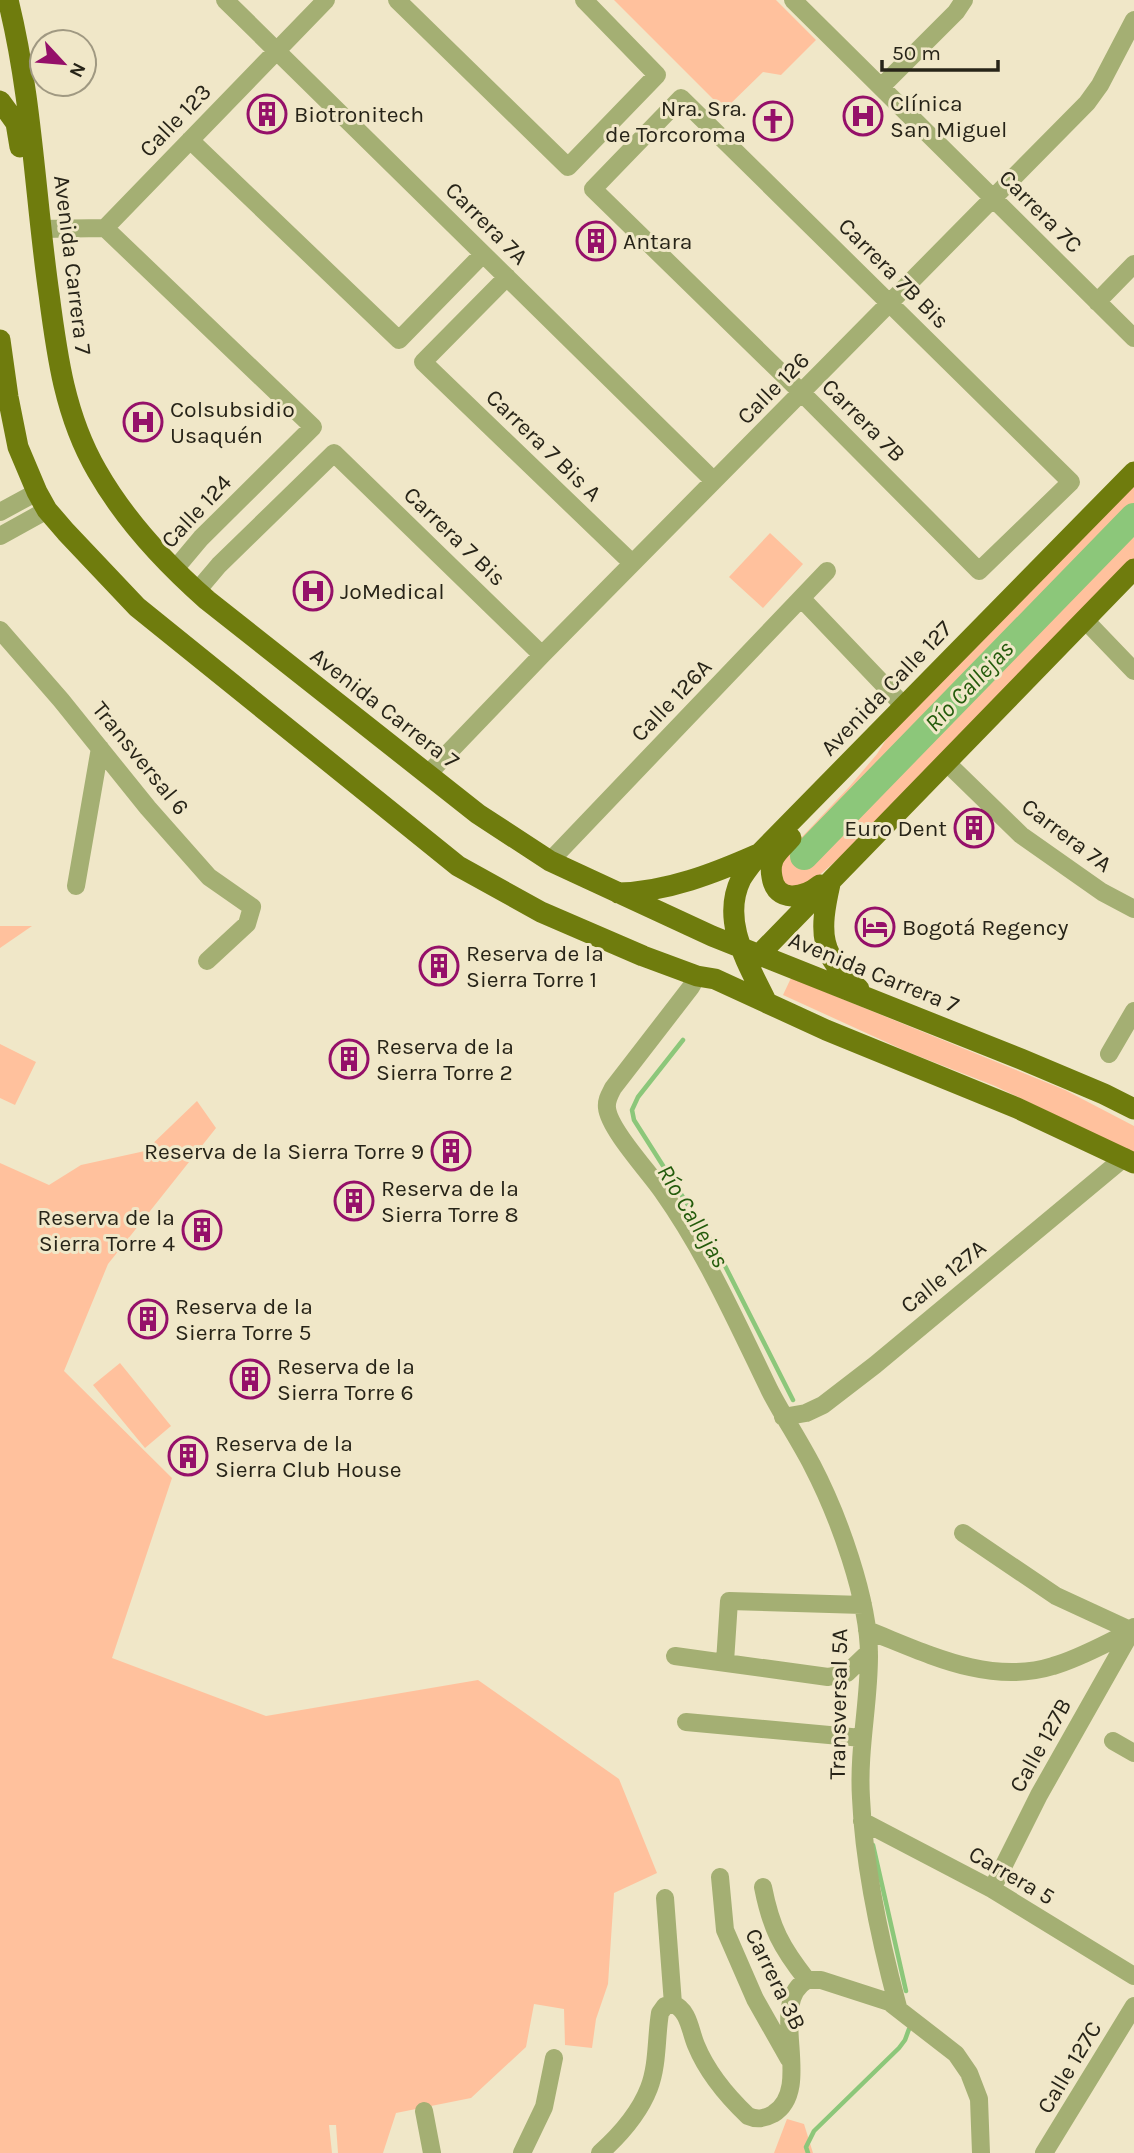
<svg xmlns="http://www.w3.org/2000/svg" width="1134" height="2153" viewBox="0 0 1134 2153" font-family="Karla,sans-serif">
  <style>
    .green { fill: #ffc19d }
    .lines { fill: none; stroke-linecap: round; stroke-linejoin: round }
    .stream { stroke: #8cc77a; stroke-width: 4.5 }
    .river { stroke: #8cc77a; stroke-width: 28 }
    .minor { stroke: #a4af73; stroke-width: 18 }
    .major { stroke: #6f7c0d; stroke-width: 21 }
    .labels { text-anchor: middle; stroke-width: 6; stroke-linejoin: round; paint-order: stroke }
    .poi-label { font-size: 23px; fill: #272418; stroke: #f0e7c8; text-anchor: start }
    .street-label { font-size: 23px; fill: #272418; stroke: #f0e7c8 }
    .water-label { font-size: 24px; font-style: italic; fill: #235b0b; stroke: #f0e7c8 }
  </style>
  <rect width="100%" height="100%" fill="#f0e7c8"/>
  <path class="green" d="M614 0H776L816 40 781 75 763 72 724 110Z
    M1134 483V560L874 828 808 885 792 891 779 883 783 857 850 786 877 754 894 727Z
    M770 533 803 564 763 608 729 577Z
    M0 926H32L0 948Z
    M791 978 1065 1090 1134 1126V1153L995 1086 908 1052 783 995Z
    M0 1044 36 1062 15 1105 0 1098Z
    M197 1101 216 1128 108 1264 64 1371 172 1478 112 1658 266 1716 478 1680 619 1779 657 1873 614 1893 608 1984 596 2019 592 2048 565 2045 564 2009 534 2004 526 2047 471 2098 396 2113 383 2153H338L336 2125H329L332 2153H0V1163L49 1185 81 1165 145 1151Z
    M120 1363 171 1426 145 1448 93 1385Z
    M787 2119 804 2124 813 2153H774Z"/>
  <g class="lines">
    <path class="stream" d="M683 1040 638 1097 632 1110 634 1120 719 1254 793 1400
      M873 1845 906 1991
      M808 2153 806 2147 814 2131 899 2048 905 2040 909 2029"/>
    <path class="river" d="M804 856 1134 517"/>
    <path class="minor" d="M225 0 714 481
      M397 0 568 167 657 75 584 0
      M793 0 1134 338
      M881 87 956 12 964 0
      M681 98 1071 482 979 571 802 393 593 189Z
      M190 140 399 340 483 254
      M105 228 313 427 201 538 175 569
      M40 229 105 228 326 0
      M507 277 423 362 632 563
      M1097 302 1134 264
      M0 512 37 492
      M0 536 47 510
      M197 591 219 565 334 453 542 655
      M802 599 904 706
      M1085 620 1134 671
      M0 630 61 700 148 808 209 877 252 907 247 924 207 961
      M947 763 1021 835 1102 892 1134 909
      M427 775 542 655 1087 103 1100 85 1134 20
      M550 861 827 571
      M76 886 100 748
      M697 976 691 987 613 1088C610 1094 606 1100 607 1108 609 1129 649 1172 662 1191 706 1253 737 1323 770 1391 783 1416 799 1440 812 1465 838 1515 869 1599 869 1656 869 1704 858 1750 861 1798 864 1868 880 1940 898 2007
      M1109 1054 1134 1011
      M783 1417 806 1413 823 1405 875 1365 1125 1157
      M963 1533 1056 1596 1134 1632
      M867 1630C926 1653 989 1686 1053 1666 1081 1658 1106 1643 1132 1631
      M675 1656 828 1677 847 1673 869 1652
      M725 1662 729 1601 863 1605
      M686 1722 862 1738
      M1113 1741 1134 1753
      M862 1821 992 1889 1134 1976
      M720 1877 725 1930 755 1999 789 2059
      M763 1887C771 1928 781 1947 807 1980
      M992 1889 1039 1795 1134 1627
      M665 1898 673 2004
      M807 1980H821L889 2002 956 2054 969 2073 979 2099 981 2153
      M673 2004C689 2010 690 2031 696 2045 707 2072 727 2096 748 2116 757 2120 764 2119 773 2114 816 2088 765 2003 807 1980
      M424 2111 432 2153
      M522 2153 544 2107 554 2058
      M600 2153C620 2135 639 2114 649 2088 658 2065 656 2037 660 2013L665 2006 673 2004
      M1044 2153 1134 2006"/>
    <path class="major" d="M8 0C32 96 35 196 49 294 57 356 65 416 97 471 125 520 165 563 207 600L478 814 550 861 712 936 1021 1059 1104 1094 1134 1109
      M0 101 16 123 20 147
      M0 340 8 397 18 447 37 492 47 510 66 532 137 607 458 866 541 912 643 956 697 976 715 979 826 1030 1017 1108 1134 1163
      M791 838C785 845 776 852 773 860 771 865 771 872 772 877 776 904 804 898 820 885
      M830 884C819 933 819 955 859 989
      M618 893C667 892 715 873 758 854
      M752 962 1134 569
      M767 1003C749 965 720 922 741 879 746 870 754 861 760 853L1134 472"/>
  </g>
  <defs>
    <symbol id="building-ring" viewBox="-11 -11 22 22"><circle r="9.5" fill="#f0e7c8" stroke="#951069" stroke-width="1.5"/><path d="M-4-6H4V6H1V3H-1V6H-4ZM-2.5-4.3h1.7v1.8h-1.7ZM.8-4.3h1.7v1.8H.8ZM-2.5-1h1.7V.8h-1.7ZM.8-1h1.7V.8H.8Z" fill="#951069"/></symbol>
    <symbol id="hospital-ring" viewBox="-11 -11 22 22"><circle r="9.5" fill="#f0e7c8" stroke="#951069" stroke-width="1.5"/><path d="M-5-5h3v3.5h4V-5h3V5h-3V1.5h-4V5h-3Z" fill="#951069"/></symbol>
    <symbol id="church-ring" viewBox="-11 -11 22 22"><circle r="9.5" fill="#f0e7c8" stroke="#951069" stroke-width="1.5"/><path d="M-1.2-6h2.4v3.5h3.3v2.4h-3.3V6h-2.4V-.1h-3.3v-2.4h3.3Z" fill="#951069"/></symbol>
    <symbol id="hotel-ring" viewBox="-11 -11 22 22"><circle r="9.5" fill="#f0e7c8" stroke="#951069" stroke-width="1.5"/><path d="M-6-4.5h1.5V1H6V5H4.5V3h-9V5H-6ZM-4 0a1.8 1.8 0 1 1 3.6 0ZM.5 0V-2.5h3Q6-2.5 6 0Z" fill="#951069"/></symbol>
  </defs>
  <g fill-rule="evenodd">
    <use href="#building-ring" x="245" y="92" width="44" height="44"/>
    <use href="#hospital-ring" x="841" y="94" width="44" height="44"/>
    <use href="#church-ring" x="751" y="99" width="44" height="44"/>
    <use href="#building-ring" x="574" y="219" width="44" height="44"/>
    <use href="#hospital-ring" x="121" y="400" width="44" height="44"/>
    <use href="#hospital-ring" x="291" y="569" width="44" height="44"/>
    <use href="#building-ring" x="952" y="806" width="44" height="44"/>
    <use href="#hotel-ring" x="853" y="905" width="44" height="44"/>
    <use href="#building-ring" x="417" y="944" width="44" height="44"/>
    <use href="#building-ring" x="327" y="1037" width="44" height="44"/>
    <use href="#building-ring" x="429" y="1129" width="44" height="44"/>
    <use href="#building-ring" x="332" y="1179" width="44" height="44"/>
    <use href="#building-ring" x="180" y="1208" width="44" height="44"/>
    <use href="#building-ring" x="126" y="1297" width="44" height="44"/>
    <use href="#building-ring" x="228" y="1357" width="44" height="44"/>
    <use href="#building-ring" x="166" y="1434" width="44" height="44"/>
  </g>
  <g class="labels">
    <g class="poi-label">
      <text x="890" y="111">Clínica<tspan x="890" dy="26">San Miguel</tspan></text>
      <text x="746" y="116" text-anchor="end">Nra. Sra.<tspan x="746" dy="26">de Torcoroma</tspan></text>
      <text x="294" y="122">Biotronitech</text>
      <text x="623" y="249">Antara</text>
      <text x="170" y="417">Colsubsidio<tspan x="170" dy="26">Usaquén</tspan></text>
      <text x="340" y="599">JoMedical</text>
      <text x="947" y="836" text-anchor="end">Euro Dent</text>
      <text x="902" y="935">Bogotá Regency</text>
      <text x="466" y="961">Reserva de la<tspan x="466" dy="26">Sierra Torre 1</tspan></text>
      <text x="376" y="1054">Reserva de la<tspan x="376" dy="26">Sierra Torre 2</tspan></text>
      <text x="424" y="1159" text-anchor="end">Reserva de la Sierra Torre 9</text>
      <text x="381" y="1196">Reserva de la<tspan x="381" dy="26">Sierra Torre 8</tspan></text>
      <text x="175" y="1225" text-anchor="end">Reserva de la<tspan x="175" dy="26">Sierra Torre 4</tspan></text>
      <text x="175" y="1314">Reserva de la<tspan x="175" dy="26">Sierra Torre 5</tspan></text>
      <text x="277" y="1374">Reserva de la<tspan x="277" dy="26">Sierra Torre 6</tspan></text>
      <text x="215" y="1451">Reserva de la<tspan x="215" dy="26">Sierra Club House</tspan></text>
    </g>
    <g class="street-label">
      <text transform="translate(175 120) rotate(-46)" y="8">Calle 123</text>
      <text transform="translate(1041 211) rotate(45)" y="8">Carrera 7C</text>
      <text transform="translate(487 223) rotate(45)" y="8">Carrera 7A</text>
      <text transform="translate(73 265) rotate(83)" y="8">Avenida Carrera 7</text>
      <text transform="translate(894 273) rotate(45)" y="8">Carrera 7B Bis</text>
      <text transform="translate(773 388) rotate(-45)" y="8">Calle 126</text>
      <text transform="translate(864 420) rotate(45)" y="8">Carrera 7B</text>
      <text transform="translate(544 445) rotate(44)" y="8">Carrera 7 Bis A</text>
      <text transform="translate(196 511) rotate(-47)" y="8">Calle 124</text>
      <text transform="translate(455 536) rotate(44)" y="8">Carrera 7 Bis</text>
      <text transform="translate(886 688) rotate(-46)" y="8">Avenida Calle 127</text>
      <text transform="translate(671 700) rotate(-46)" y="8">Calle 126A</text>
      <text transform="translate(385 708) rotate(38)" y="8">Avenida Carrera 7</text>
      <text transform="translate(141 758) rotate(51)" y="8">Transversal 6</text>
      <text transform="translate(1067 835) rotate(37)" y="8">Carrera 7A</text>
      <text transform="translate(874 972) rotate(22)" y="8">Avenida Carrera 7</text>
      <text transform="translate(943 1276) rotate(-39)" y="8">Calle 127A</text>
      <text transform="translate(838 1704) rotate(-89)" y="8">Transversal 5A</text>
      <text transform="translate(1040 1745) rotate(-61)" y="8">Calle 127B</text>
      <text transform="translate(1012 1875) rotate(30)" y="8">Carrera 5</text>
      <text transform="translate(776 1979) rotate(64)" y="8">Carrera 3B</text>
      <text transform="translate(1069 2067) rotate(-59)" y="8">Calle 127C</text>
    </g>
    <g class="water-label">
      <text transform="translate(969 686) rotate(-46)" y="8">Río Callejas</text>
      <text transform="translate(693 1216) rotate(59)" y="8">Río Callejas</text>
    </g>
  </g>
  <g transform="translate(63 63) rotate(116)"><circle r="33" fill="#f0e7c8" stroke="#a09982" stroke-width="2"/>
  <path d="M0-5L12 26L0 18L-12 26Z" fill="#951069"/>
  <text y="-10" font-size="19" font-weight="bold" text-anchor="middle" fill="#272418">N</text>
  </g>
  <path d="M882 60v10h116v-10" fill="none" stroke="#272418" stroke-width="3.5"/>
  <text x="892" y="60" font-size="21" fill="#272418" stroke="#f0e7c8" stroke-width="5" paint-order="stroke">50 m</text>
</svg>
